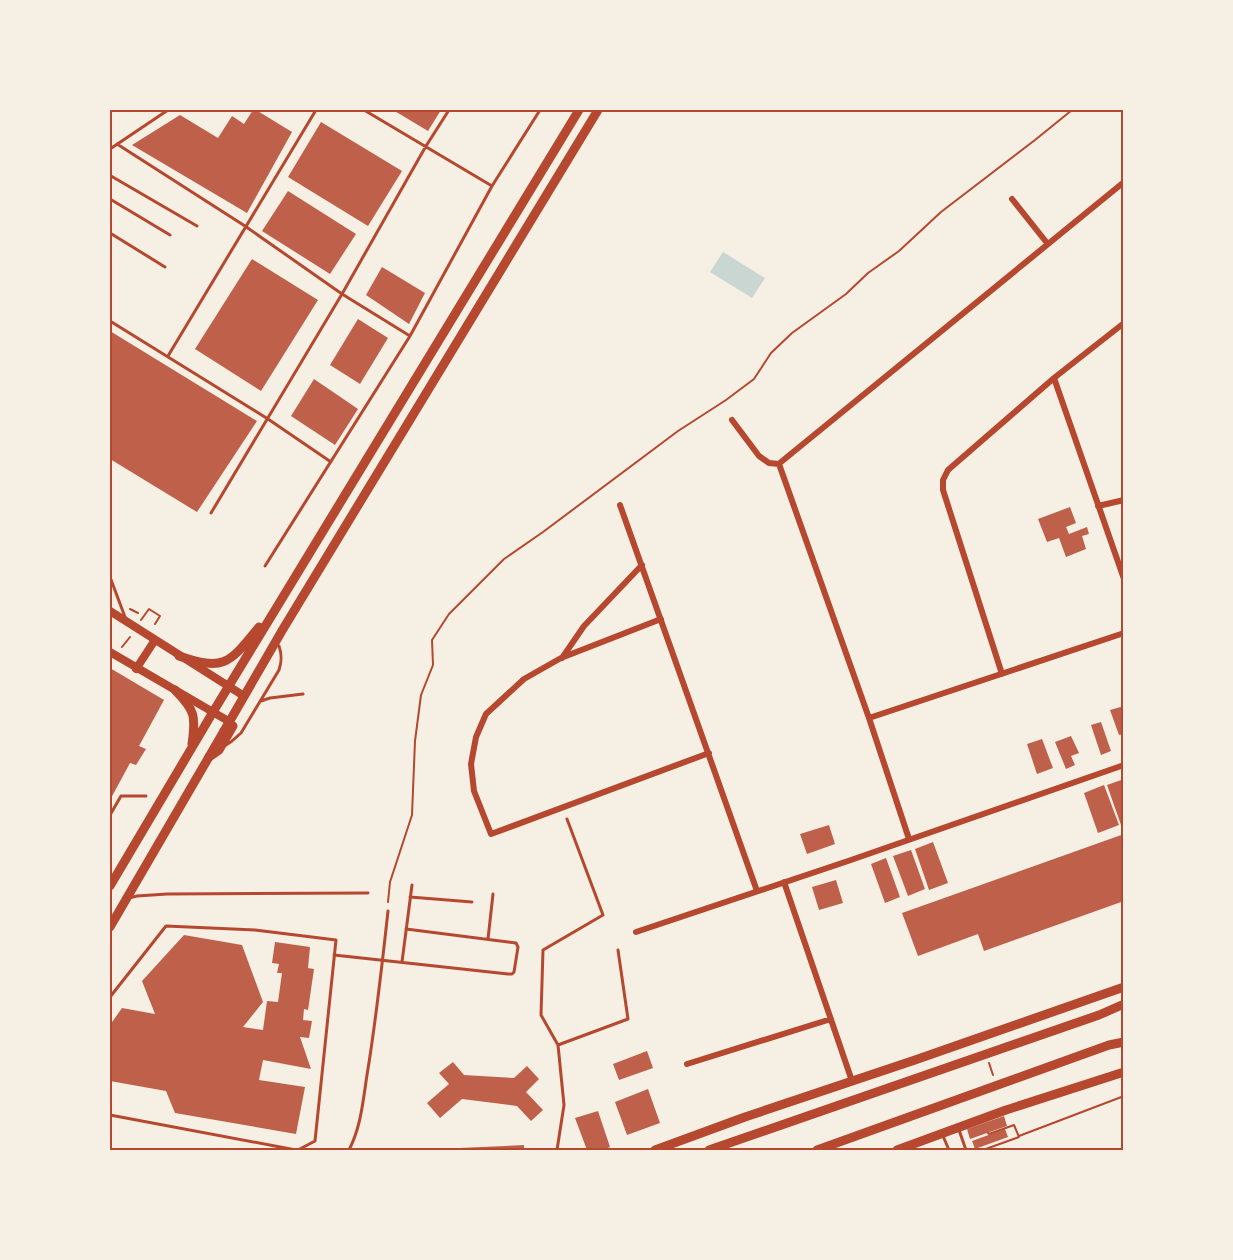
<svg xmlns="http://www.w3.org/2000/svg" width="1233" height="1260" viewBox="0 0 1233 1260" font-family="Inter,sans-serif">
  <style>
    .water { fill: #c9d6d2 }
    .building { fill: #bf614a }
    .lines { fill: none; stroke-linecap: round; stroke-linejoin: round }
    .path { stroke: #b5482f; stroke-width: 2 }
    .service { stroke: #b5482f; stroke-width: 3 }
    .minor { stroke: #b5482f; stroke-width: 6 }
    .secondary { stroke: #b5482f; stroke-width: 8 }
    .primary { stroke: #b5482f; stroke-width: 9 }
    .trunk { stroke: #b5482f; stroke-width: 9 }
    .neatline { fill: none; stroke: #b5482f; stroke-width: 2 }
  </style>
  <rect width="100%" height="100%" fill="#f6efe4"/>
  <path class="water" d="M723 252 765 278 752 298 710 272Z"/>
  <path class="building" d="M253 110H256L292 132 247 213 132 145 180 115 218 138 232 116 244 124Z
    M393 110H441L428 131Z
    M321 122 402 171 368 226 288 177Z
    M288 191 356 234 330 274 262 231Z
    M252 259 318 300 261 391 195 349Z
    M382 267 425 293 409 324 366 295Z
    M358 319 388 338 360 384 330 365Z
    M110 331 257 421 197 512 110 459Z
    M314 379 358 409 335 445 291 416Z
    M1070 507 1076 523 1066 527 1069 534 1087 527 1089 534 1082 536 1086 549 1066 557 1059 538 1047 542 1038 519Z
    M110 668 164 700 139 746 146 749 136 765 130 763 110 800Z
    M1124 706V734L1119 735 1110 710Z
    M1101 722 1111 751 1101 755 1091 725Z
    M1071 736 1079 753 1071 756 1075 765 1066 769 1055 742Z
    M1042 739 1053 768 1037 774 1027 744Z
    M1124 779V824L1121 825 1107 785Z
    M1104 785 1119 825 1098 833 1084 793Z
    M829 825 835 844 807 854 800 834Z
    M1124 834V901L984 951 978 934 918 956 902 913Z
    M933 842 948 883 929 890 915 849Z
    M911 850 925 889 908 896 893 856Z
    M886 858 900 897 885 903 871 864Z
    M836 880 843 903 819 910 812 887Z
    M184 935 242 945 263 1002 243 1027 263 1030 267 1001 278 1002 282 973H277L279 964 272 963 275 942 310 947 308 968 314 969 308 1010 304 1009 303 1020 312 1021 309 1038 300 1037 311 1069 263 1060 259 1080 305 1087 296 1134 175 1113 166 1091 110 1081V1025L122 1008 155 1014 142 981Z
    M647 1051 653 1068 619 1080 613 1064Z
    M453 1062 464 1075 514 1078 527 1066 539 1079 526 1092 543 1110 531 1121 517 1106 462 1099 440 1118 427 1103 449 1084 439 1073Z
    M648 1089 660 1123 627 1135 615 1102Z
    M598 1111 610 1147 603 1150H587L575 1118Z
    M1004 1116 1007 1126 970 1139 967 1129Z
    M1005 1129 1008 1137 975 1149 972 1141Z
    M524 1145V1150H437V1149Z"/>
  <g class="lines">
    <path class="path" d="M130 609 138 613
      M141 620 149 609 160 616 155 624
      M122 647 130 637
      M388 902 390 882 412 815 415 741 421 695 433 665 432 640 449 614 504 559 543 532 678 431 726 400 754 379 771 353 792 333 846 294 868 273 899 251 941 212 1035 140 1072 110
      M989 1063 993 1075
      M1019 1136 1124 1096
      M983 1150 1019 1137 1014 1125 989 1134 988 1133"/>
    <path class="service" d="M364 110 492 186
      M117 144 245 226 342 294 410 336
      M110 149 168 110
      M110 176H111L197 226
      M110 199 170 235
      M110 233 165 267
      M110 321 268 419 331 462
      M168 356 316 110
      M211 513 342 294 426 146 449 110
      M265 566 410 336 492 186 540 110
      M110 577 125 617
      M261 701 270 698 303 694
      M226 745 232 741 241 733 279 670C282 661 282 655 279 646
      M110 815 121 796H146
      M410 897 472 902
      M129 898 137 896 167 894 368 893
      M488 939 493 894
      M334 955 508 974H512L514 972 518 947 516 943 406 929
      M402 962 412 885
      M110 997 166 926 255 930 336 940 315 1141 298 1150
      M558 1045 541 1015 543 950 603 915 567 819
      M110 1115 296 1150
      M959 1130 966 1150
      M943 1136 949 1150
      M349 1150C361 1127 363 1101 367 1075 376 1021 382 966 388 911
      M557 1150 564 1105 558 1045 628 1019 618 950"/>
    <path class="minor" d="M1012 199 1047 243
      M1054 378 1124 579
      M732 420 759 456 769 463 779 464
      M779 464 781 462 1124 182
      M779 464 869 718 909 839
      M620 505 757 891
      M1098 506 1124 500
      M661 619 561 658 524 679 486 714 476 737 471 764 474 791 491 834 709 753
      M562 658 584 626 642 565
      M1002 674 943 490V480L948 470 1054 378 1124 323
      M869 718 1124 633
      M784 882 852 1081
      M636 932 851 860 1124 765
      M687 1064 831 1019"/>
    <path class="secondary" d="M110 611 244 696
      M110 652 230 722
      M136 669 155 640"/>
    <path class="primary" d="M175 690C195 710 196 716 192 744
      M110 886 213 712
      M110 927 224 731"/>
    <path class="trunk" d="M179 656C226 672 230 662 259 627
      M213 712 579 110
      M224 731 283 629 598 110
      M209 757 219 750 233 726
      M655 1150 745 1117 915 1060 1124 987
      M709 1150 1099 1015 1124 1004
      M817 1150 1109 1045 1124 1042
      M897 1150 1006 1110 1124 1072"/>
  </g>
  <rect width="1233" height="1260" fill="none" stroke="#f6efe4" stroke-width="222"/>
  <rect x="111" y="111" width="1011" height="1038" class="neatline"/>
</svg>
